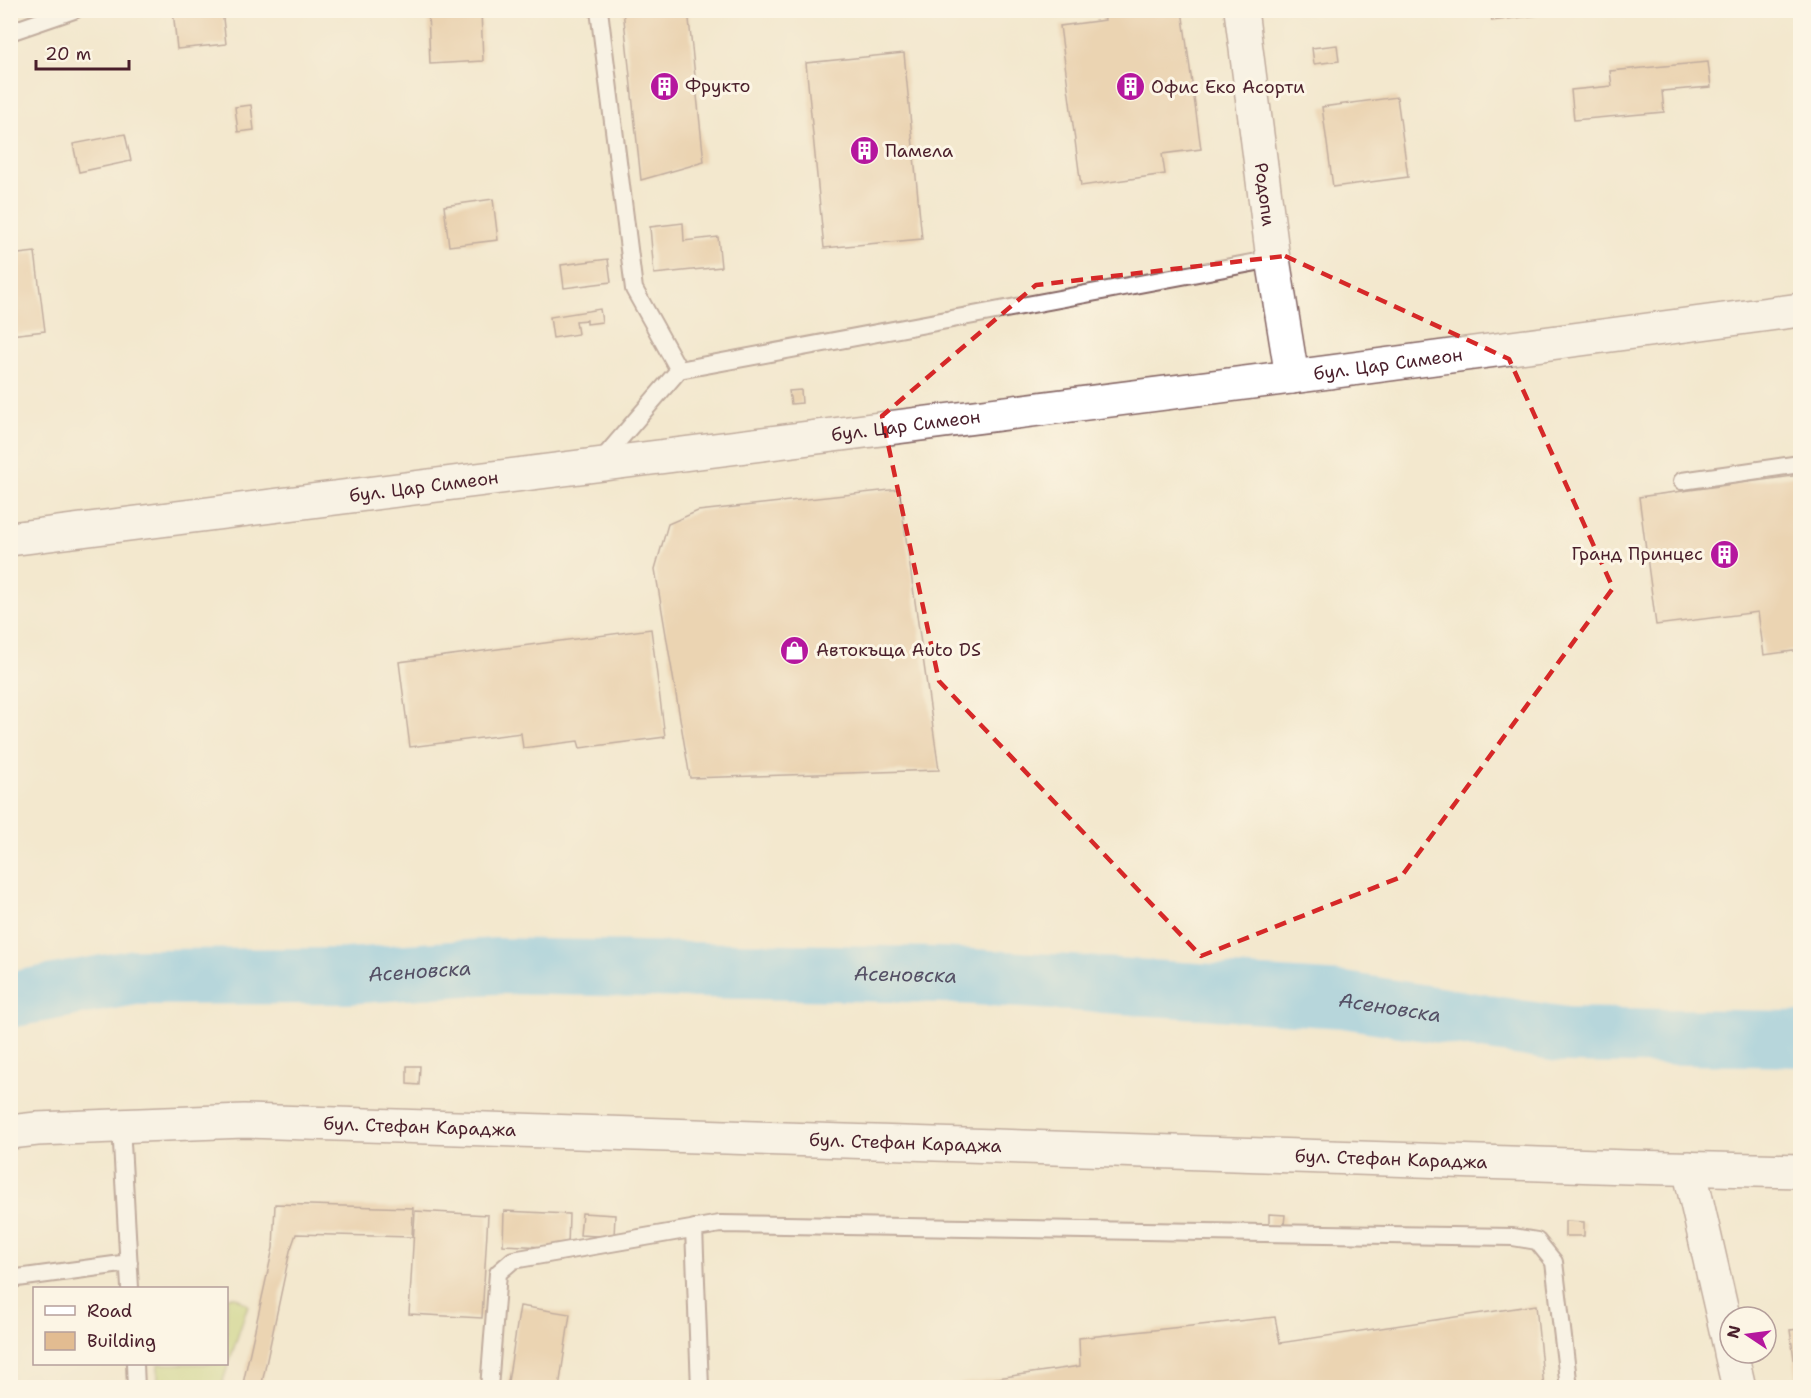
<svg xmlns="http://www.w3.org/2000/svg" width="1811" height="1398" viewBox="0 0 1811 1398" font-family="'Shantell Sans',sans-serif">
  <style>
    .green { fill: #c0d174; stroke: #857850; stroke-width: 1.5 }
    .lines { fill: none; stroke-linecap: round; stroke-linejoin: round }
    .river { stroke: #70c2ec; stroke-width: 56 }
    .building { fill: #e2bc91 }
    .service-casing { stroke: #856564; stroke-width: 20 }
    .minor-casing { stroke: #856564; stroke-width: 36 }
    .secondary-casing { stroke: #856564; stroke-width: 36 }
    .service { stroke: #fff; stroke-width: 16 }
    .minor { stroke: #fff; stroke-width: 33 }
    .secondary { stroke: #fff; stroke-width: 33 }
    .marked { fill: none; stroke: #d62828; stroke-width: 4.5; stroke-dasharray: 12 8; stroke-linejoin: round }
    .labels { text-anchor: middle; stroke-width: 6; stroke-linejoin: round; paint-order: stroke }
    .poi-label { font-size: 18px; fill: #4a1f2b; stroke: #fcf5e5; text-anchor: start }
    .street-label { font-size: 18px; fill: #4a1f2b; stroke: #fcf5e5 }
    .water-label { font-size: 20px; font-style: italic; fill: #555065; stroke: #fcf5e5 }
  </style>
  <rect width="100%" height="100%" fill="#fcf5e5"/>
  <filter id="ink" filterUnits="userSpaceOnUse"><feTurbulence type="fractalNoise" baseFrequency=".0167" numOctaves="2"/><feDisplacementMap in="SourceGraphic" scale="12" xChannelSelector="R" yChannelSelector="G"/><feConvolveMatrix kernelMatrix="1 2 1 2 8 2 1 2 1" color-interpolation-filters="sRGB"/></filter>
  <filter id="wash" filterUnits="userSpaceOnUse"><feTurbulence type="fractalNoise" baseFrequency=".008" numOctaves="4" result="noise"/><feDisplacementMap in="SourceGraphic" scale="24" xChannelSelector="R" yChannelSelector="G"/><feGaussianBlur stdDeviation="1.35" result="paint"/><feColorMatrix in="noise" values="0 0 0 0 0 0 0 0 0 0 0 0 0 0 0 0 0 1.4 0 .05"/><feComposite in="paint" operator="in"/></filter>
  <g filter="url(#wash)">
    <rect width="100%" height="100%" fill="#f3e8ce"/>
    <path class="green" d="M227 1297H236L248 1305 221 1387H158V1364H226Z"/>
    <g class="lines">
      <path class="river" id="s1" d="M10 1000 135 977 346 976 497 966 941 975 1344 1000 1565 1035 1800 1039"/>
    </g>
    <g id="blocks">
      <path class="building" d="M173 10H222L226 44 177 49Z
        M428 10H481L483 61 430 64Z
        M623 10H688L704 162 641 180Z
        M1104 10H1182L1201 149 1162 154 1165 174 1081 186 1060 26 1105 20Z
        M1490 10H1547V14L1492 21Z
        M1337 45 1339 61 1314 64 1312 48Z
        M904 53 922 239 824 248 806 63Z
        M1708 62 1711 87 1662 91 1664 112 1574 120 1571 90 1612 86 1610 71Z
        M1397 97 1408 177 1333 187 1322 107Z
        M251 105 254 130 238 132 235 107Z
        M1794 127H1800V157H1798Z
        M125 134 131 161 79 172 73 144Z
        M493 199 498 240 449 246 444 206Z
        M683 223 684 241 718 237 721 267 654 274 650 227Z
        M35 252 45 331 10 335V255Z
        M608 259 611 282 564 288 561 265Z
        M600 309 602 322 587 324V320L576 321 578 334 553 338 550 317Z
        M801 390 802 403 791 404 789 391Z
        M1800 475V650L1764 655 1758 612 1656 625 1639 497Z
        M899 489 939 770 690 778 655 569 668 524 698 511Z
        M651 629 665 737 580 748 578 741 523 748 521 733 410 747 399 662Z
        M407 1066H420L419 1085 407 1084Z
        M275 1204 413 1208 412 1237 296 1234 290 1251 261 1388H242L273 1248Z
        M415 1211 488 1215 482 1318 409 1314Z
        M504 1211 569 1214 568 1248 503 1245Z
        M582 1213 615 1215 614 1237 580 1235Z
        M1269 1214 1285 1215 1284 1225H1269Z
        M1565 1221 1584 1222V1236H1565Z
        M1536 1305 1544 1388H929L1080 1366 1079 1338 1275 1317 1280 1343Z
        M520 1306 570 1314 559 1388H507Z
        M1800 1329V1388H1798L1790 1330Z"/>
    </g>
  </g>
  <g filter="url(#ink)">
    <use href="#blocks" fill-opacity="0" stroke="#856564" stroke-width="1.5"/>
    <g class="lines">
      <defs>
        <path id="service" d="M599 10 634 289 679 370
          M10 32 74 10
          M600 462 679 370 1273 259
          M1682 481 1800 464
          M121 1125 130 1288
          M694 1228 700 1388
          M10 1279 129 1263
          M135 1364 136 1388
          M489 1388 498 1273 513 1260 720 1224 1513 1237 1537 1241 1554 1262 1569 1388"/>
        <g id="minor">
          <path id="s2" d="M1241 10 1273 259 1292 377"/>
          <path d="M1689 1168 1730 1347"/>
          <path d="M1731 1353 1739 1388"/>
        </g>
        <g id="secondary">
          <path id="s3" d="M10 539 1292 377 1800 310"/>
          <path id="s4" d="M10 1132 37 1129 244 1121 1628 1167 1800 1171"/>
        </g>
      </defs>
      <use href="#service" class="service-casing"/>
      <use href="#minor" class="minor-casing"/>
      <use href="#secondary" class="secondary-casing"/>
      <use href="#service" class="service"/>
      <use href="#minor" class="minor"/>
      <use href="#secondary" class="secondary"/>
    </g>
  </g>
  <path d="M0 0H1811V1398H0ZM1285 256 1509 359 1613 588 1401 877 1201 956 939 681 882 416 1036 285Z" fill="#f3e8ce" fill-opacity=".55" fill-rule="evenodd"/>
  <path class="marked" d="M1285 256 1509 359 1613 588 1401 877 1201 956 939 681 882 416 1036 285Z"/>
  <defs>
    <symbol id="building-disc" viewBox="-11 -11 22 22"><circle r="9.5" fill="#b5179e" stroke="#fcf5e5"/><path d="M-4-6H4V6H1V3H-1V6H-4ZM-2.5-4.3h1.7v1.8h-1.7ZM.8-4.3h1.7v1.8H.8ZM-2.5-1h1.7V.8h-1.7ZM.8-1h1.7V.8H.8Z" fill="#fff"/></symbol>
    <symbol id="shop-disc" viewBox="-11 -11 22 22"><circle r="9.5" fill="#b5179e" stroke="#fcf5e5"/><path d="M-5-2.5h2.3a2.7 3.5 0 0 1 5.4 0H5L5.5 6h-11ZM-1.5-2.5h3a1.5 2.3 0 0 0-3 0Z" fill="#fff"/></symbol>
  </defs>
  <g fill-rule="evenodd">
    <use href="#building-disc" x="648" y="70" width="33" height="33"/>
    <use href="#building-disc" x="1114" y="70" width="33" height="33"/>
    <use href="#building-disc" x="848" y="134" width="33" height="33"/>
    <use href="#building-disc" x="1708" y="538" width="33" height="33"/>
    <use href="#shop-disc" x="778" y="634" width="33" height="33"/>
  </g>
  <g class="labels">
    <g class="poi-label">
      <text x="685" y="92">Фрукто</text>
      <text x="1151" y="93">Офис Еко Асорти</text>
      <text x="885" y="157">Памела</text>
      <text x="1703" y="560" text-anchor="end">Гранд Принцес</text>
      <text x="816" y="656">Автокъща Auto DS</text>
    </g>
    <g class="street-label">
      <text dy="6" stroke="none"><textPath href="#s2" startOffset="186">Родопи</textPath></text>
      <text dy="6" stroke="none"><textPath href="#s3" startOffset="1389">бул. Цар Симеон</textPath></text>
      <text dy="6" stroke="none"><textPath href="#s3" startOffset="903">бул. Цар Симеон</textPath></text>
      <text dy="6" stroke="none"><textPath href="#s3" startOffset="417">бул. Цар Симеон</textPath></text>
      <text dy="6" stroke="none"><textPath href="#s4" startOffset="410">бул. Стефан Караджа</textPath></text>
      <text dy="6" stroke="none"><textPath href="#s4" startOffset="896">бул. Стефан Караджа</textPath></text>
      <text dy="6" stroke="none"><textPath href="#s4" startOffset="1382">бул. Стефан Караджа</textPath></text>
    </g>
    <g class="water-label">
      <text dy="7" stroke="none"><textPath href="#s1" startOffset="412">Асеновска</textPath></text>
      <text dy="7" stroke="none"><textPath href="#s1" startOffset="898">Асеновска</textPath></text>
      <text dy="7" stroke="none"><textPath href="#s1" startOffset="1384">Асеновска</textPath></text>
    </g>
  </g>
  <rect width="1811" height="1398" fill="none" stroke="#fcf5e5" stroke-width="36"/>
  <rect x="33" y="1287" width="195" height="78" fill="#fcf5e5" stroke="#b59f9b" stroke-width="1.5"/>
  <rect x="45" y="1306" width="30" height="9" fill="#ffffff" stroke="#b59f9b" stroke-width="1.5"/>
  <text x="87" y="1317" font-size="18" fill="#4a1f2b">Road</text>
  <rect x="45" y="1332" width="30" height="18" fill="#e2bc91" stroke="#b59f9b" stroke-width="1.5"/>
  <text x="87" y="1347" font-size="18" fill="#4a1f2b">Building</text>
  <g transform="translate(1748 1335) rotate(283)"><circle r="28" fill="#fcf5e5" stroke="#b59f9b" stroke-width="1.5"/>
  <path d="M0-4.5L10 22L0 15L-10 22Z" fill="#b5179e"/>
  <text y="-9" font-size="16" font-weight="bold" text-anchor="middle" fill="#4a1f2b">N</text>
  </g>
  <path d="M36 60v9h93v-9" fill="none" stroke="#4a1f2b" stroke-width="3"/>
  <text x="45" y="60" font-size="18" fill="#4a1f2b" stroke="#fcf5e5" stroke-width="4.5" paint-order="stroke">20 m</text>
</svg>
